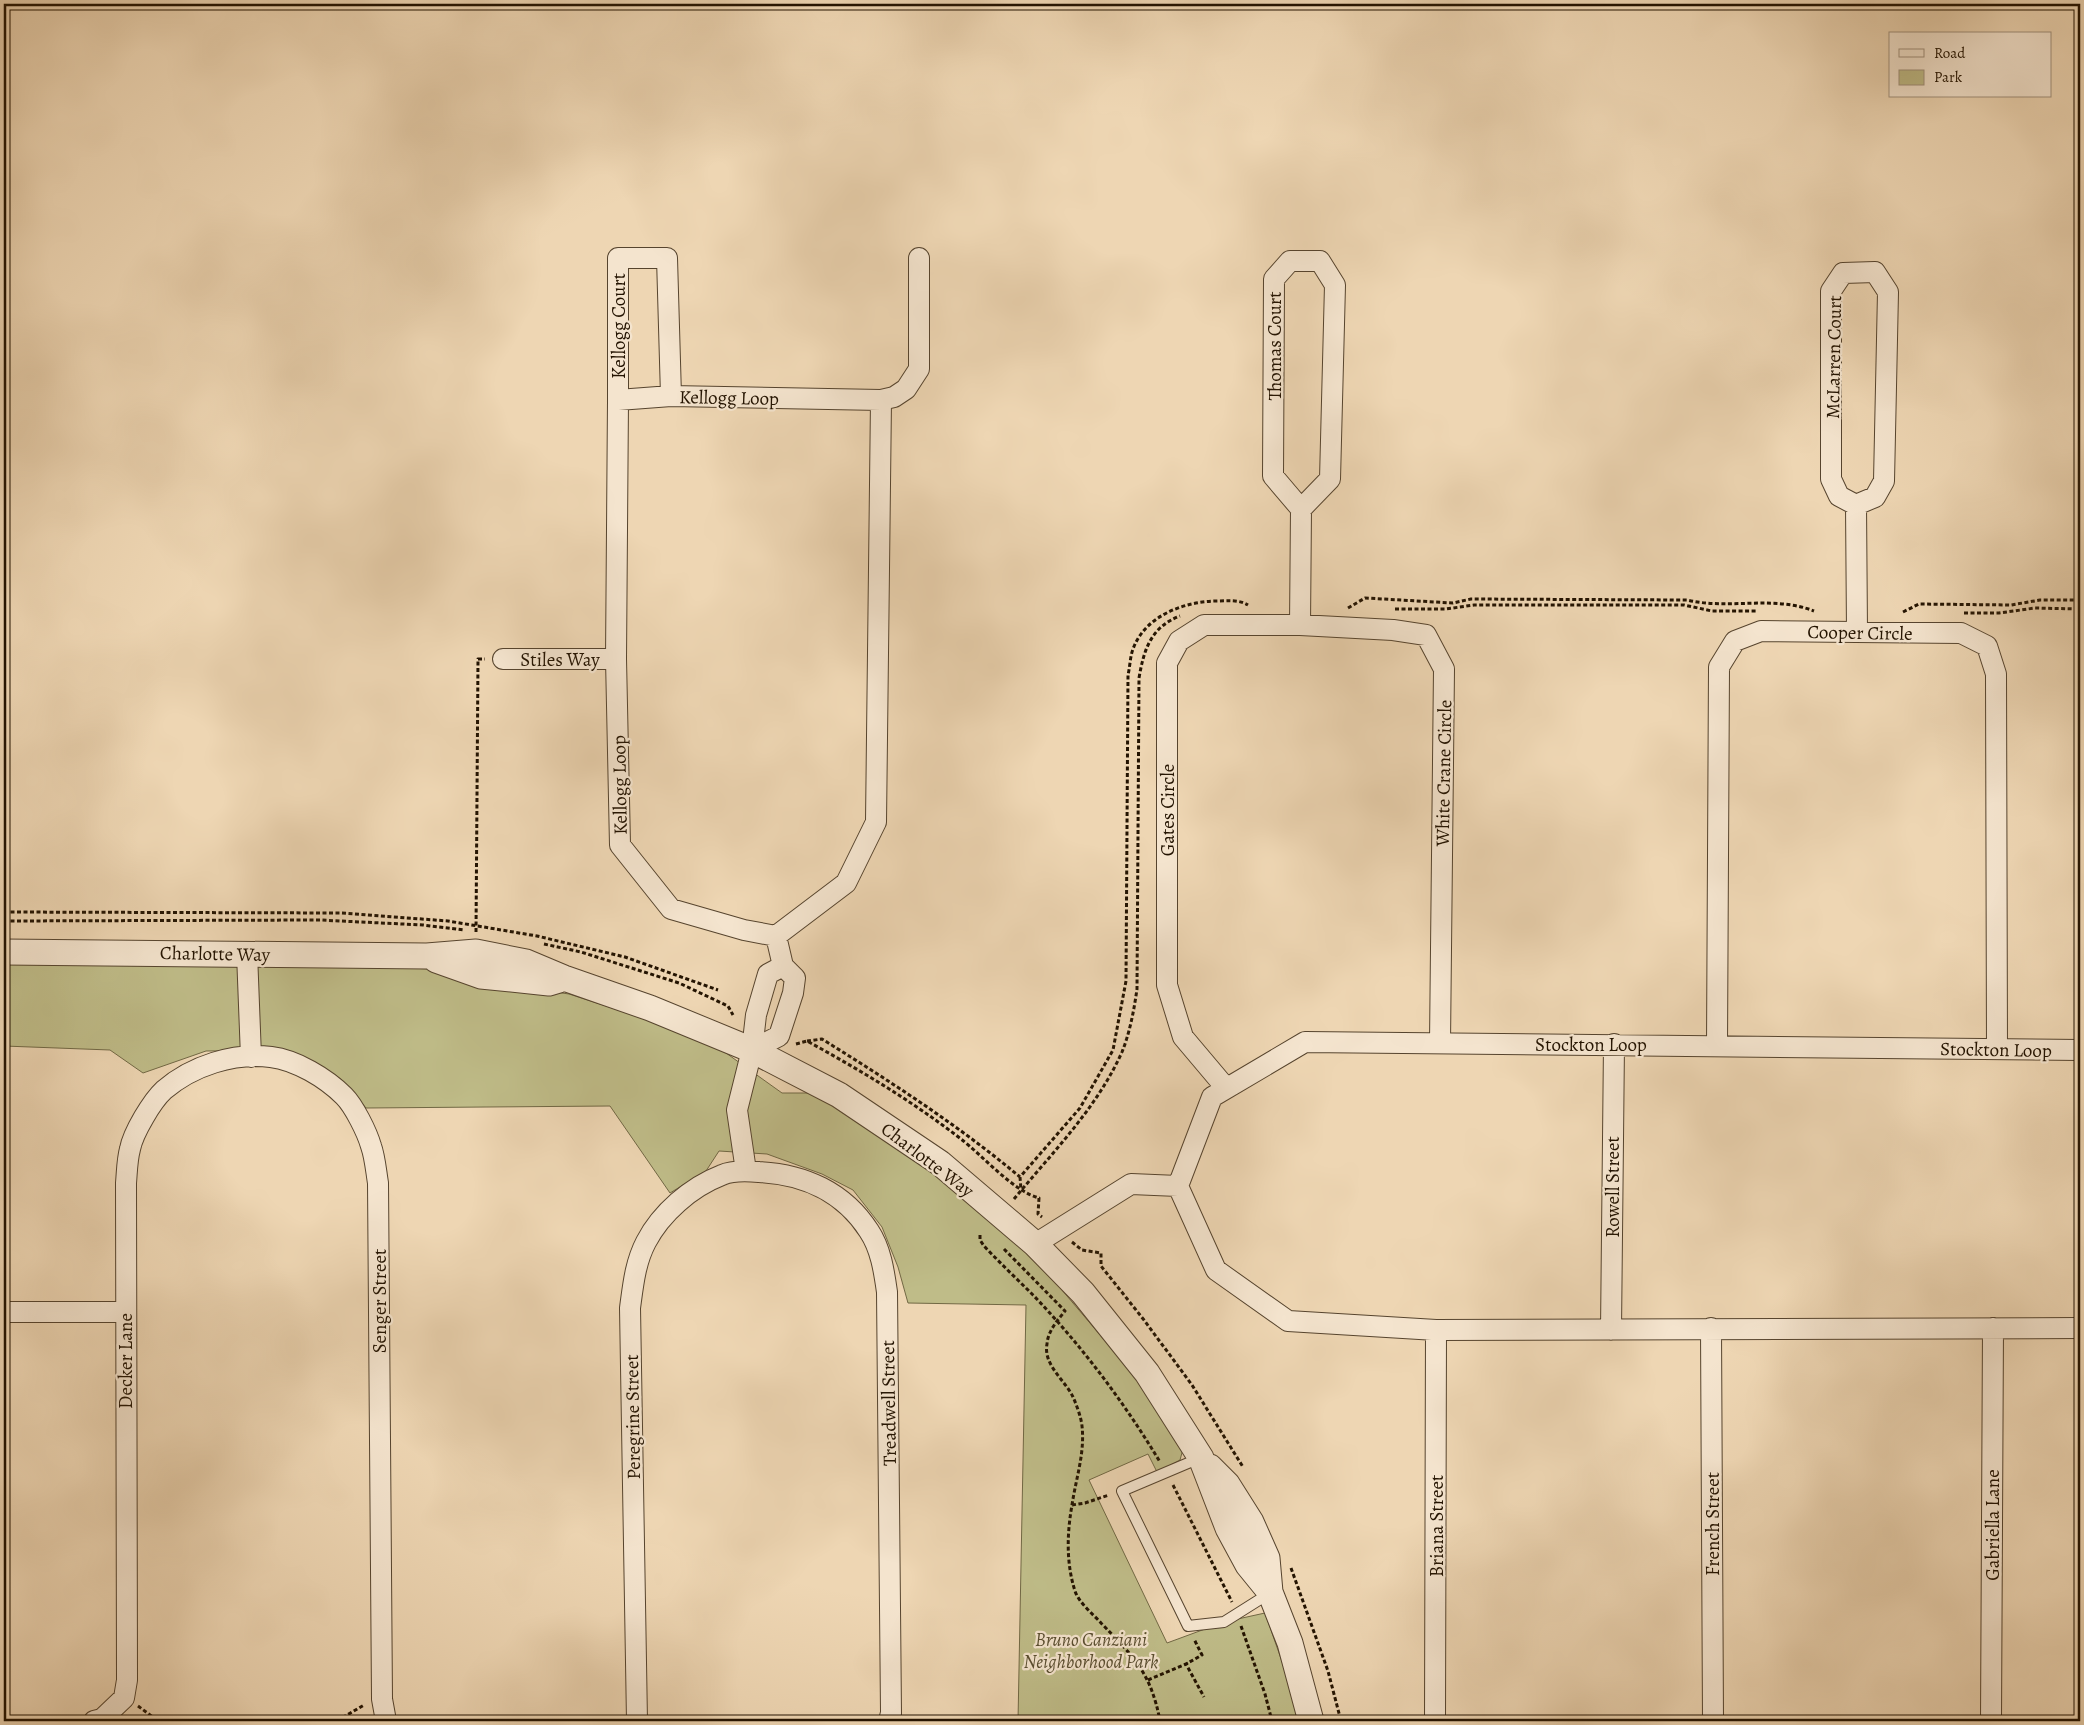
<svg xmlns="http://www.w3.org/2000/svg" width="2084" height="1725" viewBox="0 0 2084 1725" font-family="Alegreya,serif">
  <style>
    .park { fill: #bfbc88; stroke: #716844 }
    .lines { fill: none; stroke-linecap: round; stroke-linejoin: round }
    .service-casing { stroke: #56442e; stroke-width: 12 }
    .minor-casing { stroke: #56442e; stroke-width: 22 }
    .tertiary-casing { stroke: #56442e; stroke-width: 27 }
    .path { stroke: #231301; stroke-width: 3; stroke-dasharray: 4 2.5; stroke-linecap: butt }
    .service { stroke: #f4e4ce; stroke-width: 10 }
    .minor { stroke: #f4e4ce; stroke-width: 20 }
    .tertiary { stroke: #f4e4ce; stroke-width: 25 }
    .labels { text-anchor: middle; stroke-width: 4.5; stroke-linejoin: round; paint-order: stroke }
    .street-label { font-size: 19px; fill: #231301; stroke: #f4e4ce }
    .park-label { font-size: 19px; font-style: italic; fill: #5a4e30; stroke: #f4e4ce }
  </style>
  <rect width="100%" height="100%" fill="#eed6b3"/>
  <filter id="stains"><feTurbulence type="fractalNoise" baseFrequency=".004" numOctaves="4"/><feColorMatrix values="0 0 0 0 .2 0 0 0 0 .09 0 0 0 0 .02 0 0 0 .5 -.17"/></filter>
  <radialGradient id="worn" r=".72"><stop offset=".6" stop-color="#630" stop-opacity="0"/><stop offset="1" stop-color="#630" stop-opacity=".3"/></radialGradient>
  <path class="park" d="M4 962H303L429 969 513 986 569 994 705 1038 782 1093H817L950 1182 1039 1263 1140 1382 1183 1449 1180 1460 1157 1472 1148 1454 1089 1480 1167 1643 1224 1622 1265 1613 1292 1690 1300 1721H1018L1026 1305 908 1303 898 1267 882 1227 853 1190 822 1174 767 1154 719 1151 706 1171 670 1193 610 1106 366 1108 342 1080 315 1062 286 1050 206 1051 143 1073 110 1050 4 1046Z"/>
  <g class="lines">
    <defs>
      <path id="service" d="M1200 1458 1122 1491 1188 1626 1224 1622 1270 1593"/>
      <path id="minor" d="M618 400V258H667L671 396
        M881 400 876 822 846 883 776 936 744 930 671 909 620 845 616 659 618 400 671 396 881 400 894 397 906 389 919 369V258
        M1856 505 1839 496 1831 479V291L1843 273 1875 272 1888 292 1884 481 1875 497 1856 505 1857 631
        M1300 625 1301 509 1330 479 1335 285 1320 261H1290L1274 279 1273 476 1301 509
        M503 659H616
        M247 953 251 1057
        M1717 1045 1719 667 1735 641 1761 631 1961 633 1987 646 1996 674 1997 1049
        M752 1050 779 1036 793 993 795 978 783 966 776 936
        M2080 1050 1305 1042 1212 1097 1178 1186 1216 1270 1288 1321 1436 1330 2080 1328
        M1226 1088 1183 1037 1167 985V663L1179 641 1204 625H1300L1393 630 1426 635 1444 669 1440 1043
        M746 1171 737 1110 752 1050 756 1015 768 974 783 966
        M1035 1244 1131 1184 1178 1186
        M4 1312H125
        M1711 1328 1713 1721
        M1611 1330 1614 1044
        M94 1721 102 1719 124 1698 127 1680 126 1183C127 1172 127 1160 130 1149 133 1133 152 1101 164 1090 192 1066 234 1052 271 1057 296 1060 326 1078 344 1096 354 1106 367 1132 371 1146 375 1157 376 1171 378 1183L382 1699 386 1721
        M637 1721 630 1308C633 1286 635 1263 646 1242 661 1213 691 1187 722 1175 733 1170 748 1171 759 1172 804 1174 844 1192 869 1231 881 1249 884 1271 887 1292L891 1713 889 1721
        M1435 1721 1436 1330
        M1991 1721 1993 1328"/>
      <path id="tertiary" d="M4 952 427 956 476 952 526 962 564 978 650 1008 752 1050 839 1095 940 1163 1035 1244 1083 1293 1147 1373 1201 1458 1228 1528 1248 1565 1270 1592
        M436 960 481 976 549 983 559 980
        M1210 1467 1227 1484 1251 1522 1267 1558 1270 1592 1290 1643 1311 1721"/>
    </defs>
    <use href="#service" class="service-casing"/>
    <use href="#minor" class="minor-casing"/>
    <use href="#tertiary" class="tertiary-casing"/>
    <path class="path" d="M1348 608 1365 598 1453 603 1471 599 1687 600C1728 610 1774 595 1814 611
      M1395 609H1446L1474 605H1684L1712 611H1758
      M1903 612 1919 604 2011 605 2040 600H2080
      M1964 613H1999L2035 608 2080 609
      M4 912 342 913 448 921 537 936 625 957 718 990
      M4 921 320 920 423 925 464 930
      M476 932 478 659H485
      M544 944 581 952 679 983 728 1006 733 1015
      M807 1041 822 1039C891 1082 958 1125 1020 1177L1080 1108 1113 1050 1126 981 1128 675C1130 667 1130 657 1133 649 1145 616 1183 602 1215 601 1227 601 1238 599 1248 605
      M796 1044 807 1041C860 1070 912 1101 961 1139 983 1156 1013 1191 1039 1198L1038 1214 1042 1217
      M1020 1177 1021 1190
      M1014 1199C1052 1153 1097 1108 1122 1052 1130 1032 1134 1010 1137 989L1139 678C1144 649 1151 627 1180 616
      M980 1235V1240L984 1246C1000 1263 1017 1279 1033 1295 1081 1345 1124 1402 1160 1462
      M1072 1242 1082 1250 1101 1253V1266L1144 1320 1192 1385 1243 1467
      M1004 1249 1065 1311C1057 1321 1048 1331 1047 1344 1043 1365 1065 1380 1073 1397 1077 1406 1081 1417 1082 1426 1085 1453 1076 1478 1072 1505 1067 1533 1066 1563 1075 1591 1079 1603 1093 1614 1101 1623 1134 1657 1151 1673 1160 1721
      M1173 1485 1232 1602
      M1072 1505 1085 1503 1109 1495
      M1291 1568 1328 1671 1341 1721
      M1241 1626 1265 1694 1272 1721
      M1188 1663 1186 1664 1204 1697
      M1148 1680 1186 1664 1202 1655 1194 1639
      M138 1706 158 1721
      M337 1721 364 1705"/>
    <use href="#service" class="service"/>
    <use href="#minor" class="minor"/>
    <use href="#tertiary" class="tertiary"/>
  </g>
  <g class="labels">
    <g class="street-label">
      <text transform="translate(618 326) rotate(-90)" y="7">Kellogg Court</text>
      <text transform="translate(1274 346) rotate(-90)" y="7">Thomas Court</text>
      <text transform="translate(1833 357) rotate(-89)" y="7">McLarren Court</text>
      <text transform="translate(729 397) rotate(1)" y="7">Kellogg Loop</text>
      <text transform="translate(1860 632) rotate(1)" y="7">Cooper Circle</text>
      <text x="560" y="666">Stiles Way</text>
      <text transform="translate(1443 773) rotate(-89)" y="7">White Crane Circle</text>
      <text transform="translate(619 785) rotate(-91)" y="7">Kellogg Loop</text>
      <text transform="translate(1167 810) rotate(-90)" y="7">Gates Circle</text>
      <text transform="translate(215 953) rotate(1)" y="7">Charlotte Way</text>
      <text x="1591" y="1051">Stockton Loop</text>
      <text transform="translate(1996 1049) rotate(1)" y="7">Stockton Loop</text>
      <text transform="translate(928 1159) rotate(37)" y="7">Charlotte Way</text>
      <text transform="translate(1612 1187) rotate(-90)" y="7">Rowell Street</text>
      <text transform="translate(379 1301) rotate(-90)" y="7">Senger Street</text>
      <text transform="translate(125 1361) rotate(-90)" y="7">Decker Lane</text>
      <text transform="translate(888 1403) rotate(-91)" y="7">Treadwell Street</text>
      <text transform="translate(632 1417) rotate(-91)" y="7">Peregrine Street</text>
      <text transform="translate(1712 1524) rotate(-90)" y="7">French Street</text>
      <text transform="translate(1992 1525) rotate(-90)" y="7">Gabriella Lane</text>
      <text transform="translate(1436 1526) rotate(-90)" y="7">Briana Street</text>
    </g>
    <g class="park-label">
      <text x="1091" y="1646">Bruno Canziani<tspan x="1091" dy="22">Neighborhood Park</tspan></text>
    </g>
  </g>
  <rect width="2084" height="1725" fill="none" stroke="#eed6b3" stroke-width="20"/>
  <rect x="5" y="5" width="2074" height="1715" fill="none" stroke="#231301" stroke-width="2.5"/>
  <rect x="10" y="10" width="2064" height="1705" fill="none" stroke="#231301"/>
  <rect x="1889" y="32" width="162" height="65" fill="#f4e4ce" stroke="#a0907c"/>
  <rect x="1899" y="49" width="25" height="8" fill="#f4e4ce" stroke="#a0907c"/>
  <text x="1934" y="58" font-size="15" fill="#231301">Road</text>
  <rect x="1899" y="70" width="25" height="15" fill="#bfbc88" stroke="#a0907c"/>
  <text x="1934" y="82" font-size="15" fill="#231301">Park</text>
  <rect width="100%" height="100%" filter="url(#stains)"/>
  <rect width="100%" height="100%" fill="url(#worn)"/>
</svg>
